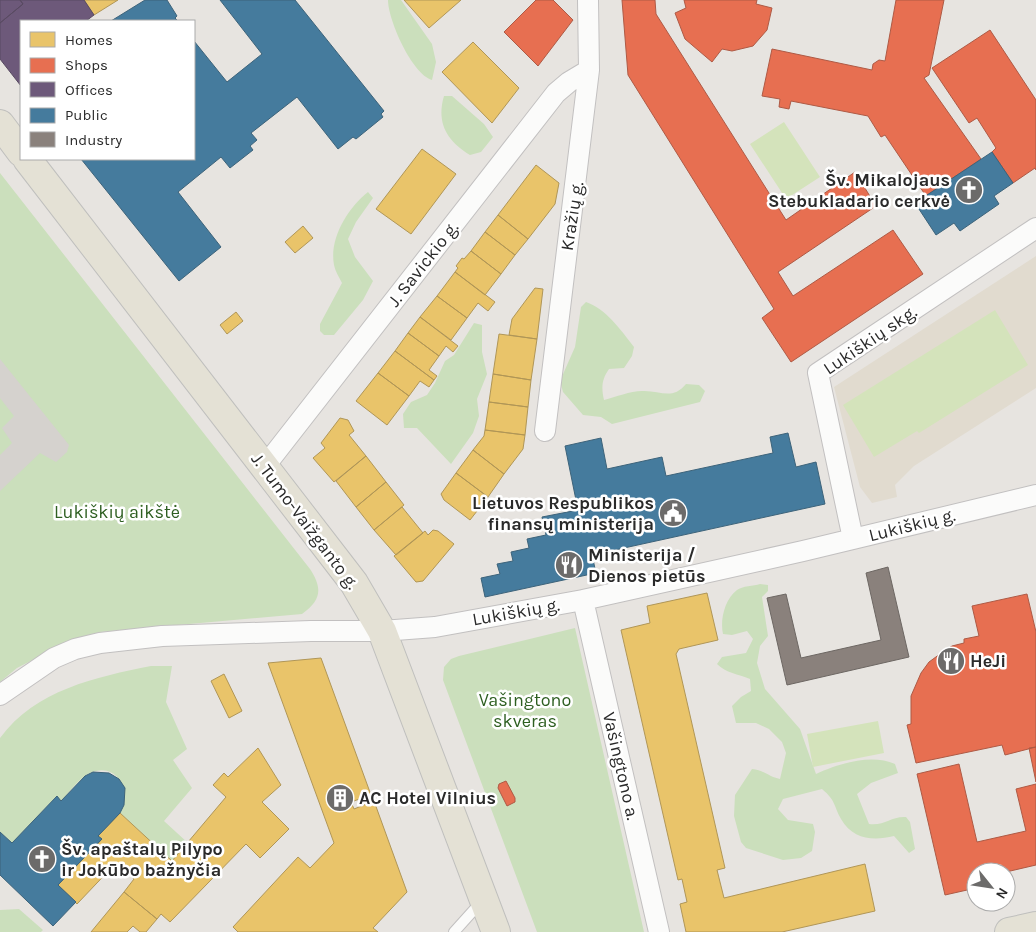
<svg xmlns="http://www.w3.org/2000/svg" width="1036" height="932" viewBox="0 0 1036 932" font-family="Karla,sans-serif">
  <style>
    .education { fill: #e1dbcf }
    .green { fill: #cbdfbc }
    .pitch { fill: #d4e3bb }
    .plaza { fill: #d5d2ce }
    .homes { fill: #e9c46a; stroke: #b09657 }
    .shops { fill: #e76f51; stroke: #ae5a45 }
    .offices { fill: #6d597a; stroke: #594b62 }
    .public { fill: #457b9d; stroke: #3d637a }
    .industry { fill: #8a817c; stroke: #6d6763 }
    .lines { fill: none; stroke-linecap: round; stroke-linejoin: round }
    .service-casing { stroke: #c2c0c0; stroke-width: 12 }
    .minor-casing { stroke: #c2c0c0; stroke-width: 22 }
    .primary-casing { stroke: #bfbfbd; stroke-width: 30 }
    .service { stroke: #fbfbfa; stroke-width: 10 }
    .minor { stroke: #fbfbfa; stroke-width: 20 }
    .primary { stroke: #e4e1d5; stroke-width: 28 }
    .labels { text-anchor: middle; stroke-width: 5; stroke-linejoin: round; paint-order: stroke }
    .poi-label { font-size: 18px; font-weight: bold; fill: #2a2a2a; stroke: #fff; text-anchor: start }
    .street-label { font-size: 18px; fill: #2a2a2a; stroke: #fff }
    .park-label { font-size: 18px; fill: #2e5f21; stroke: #fff }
  </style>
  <rect width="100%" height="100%" fill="#e7e4e0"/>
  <path class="education" d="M1036 256V388L914 466 895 485 897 497 872 503 860 487 834 387Z"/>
  <path class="green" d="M388 0H401L432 44 436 62 432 80C412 74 388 20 388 0Z
    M444 96H452L484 124 493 137 481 152 470 155C447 141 436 123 444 96Z
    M0 173 310 569C323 589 321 600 302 614L100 632 58 647 17 668 0 682Z
    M368 192 373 198 356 222 348 239 355 257 373 281 363 300 334 335H324L320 331V324L342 283C339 277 335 271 334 265 329 238 348 208 368 192Z
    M586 302C606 309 621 330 634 347L632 356 624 368 609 369C602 379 601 387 604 400 616 397 630 391 642 391 660 390 672 401 686 384L699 385 705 391 700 402 612 424 601 417 583 415 563 392 560 381 575 347 581 307Z
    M474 323 482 325V352L487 374 477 399 479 416 473 433 451 464 417 428H404L403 414 411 402 427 395 435 383 445 361 454 355Z
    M760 584 768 585V591L762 597 768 636 760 646 757 663 765 689 800 729 816 774C838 764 871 753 895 764L898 773 871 783 857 794 869 824C885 826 891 816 906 817L910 822 915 849 909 853 894 836C874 841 853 840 841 819 833 804 836 801 822 789L783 799 778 809 788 820 813 824 815 832 812 851 801 858 783 860 746 848 741 842 734 816 735 795 752 769C764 770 769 777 780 779L786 753 782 742 769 729 756 723H736L732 706 741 697 751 691 750 679C738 674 726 673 717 664L722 657 746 653 753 639 747 631 732 635 723 634C720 621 724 600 737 590 742 586 754 586 760 584Z
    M575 628 644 932H537L443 680 444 667 451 659 459 656Z
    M151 666H172L166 702 187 749 173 760 192 788 164 821 188 843 172 861 120 813C132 791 117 761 90 773 79 778 70 792 61 801L56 797 12 843 0 832V738C35 690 96 677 151 666Z
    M19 909 43 930 41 932H0V910Z"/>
  <path class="pitch" d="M784 122 820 177 786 199 750 144Z
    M995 310 1028 365 919 433 917 431 874 457 843 405Z
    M878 721 884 753 813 767 807 734Z"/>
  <path class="plaza" d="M0 359 69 445 67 452 56 462 40 453 0 491V455L12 443 2 428 14 416 0 398Z"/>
  <path class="homes" d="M84 0H118L94 15Z
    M404 0H461L429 28Z
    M473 42 519 88 492 123 442 72Z
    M422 149 456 174 411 234 376 209Z
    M536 165 559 183 555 204 528 239 498 215Z
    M498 215 528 239 515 255 485 232Z
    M303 226 313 238 295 253 285 242Z
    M485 232 515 255 501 274 471 251Z
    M471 251 501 274 485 295 455 272 458 268 456 266 462 258 464 259Z
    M455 272 495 302 488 311 478 303 467 318 437 296Z
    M535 288 543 289 537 339 509 335 512 319Z
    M437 296 467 318 451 340 420 317Z
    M236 312 243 321 227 334 220 325Z
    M420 317 458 346 453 352 446 346 439 356 408 333Z
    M408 333 439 356 429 370 437 376 434 380 395 351Z
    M499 334 537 339 531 380 493 374Z
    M395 351 434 380 429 387 420 381 409 396 378 373Z
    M378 373 409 396 387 425 356 401Z
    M493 374 531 380 528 407 489 402Z
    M489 402 528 407 525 435 485 430Z
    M340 418 348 420 354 431 349 435 366 456 334 482 313 458 325 448 321 443Z
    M485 430 525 435 523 449 504 474 473 450 484 436Z
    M473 450 504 474 488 497 456 473Z
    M366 456 386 482 356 507 336 481Z
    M456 473 488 497 470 520 444 500 441 494Z
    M386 482 404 505 374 530 356 507Z
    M402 507 423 533 396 555 374 530Z
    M433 530 438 531 454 544 423 581 416 582 394 556 425 531 428 535Z
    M707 593 718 640 679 649 676 654 725 868 717 870 724 898 865 864 875 911 782 932H686L680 904 687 902 682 879 678 880 621 630 650 623 647 606Z
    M321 658 371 795 351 802 354 809 374 801 407 892 373 928 378 932H238L233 927 298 857 310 868 334 843 268 663Z
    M224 674 242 711 229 718 211 681Z
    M258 748 281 785 262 802 289 829 260 858 246 844 170 922 161 914 157 919 124 892 134 879 116 863 77 904 58 885 102 839 98 836 120 813 172 861 226 797 213 785 224 773 228 777Z
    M124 892 157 919 146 932H140L133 926 127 932H91Z"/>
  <path class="shops" d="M536 0H553L573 20 538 66 504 32Z
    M622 0H655L656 14 786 220 855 172 876 206 778 272 793 296 893 230 923 274 791 362 762 318 774 309 628 75Z
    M684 0H757L756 4 772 8 767 30 753 46 732 51 722 49 712 62 685 39 675 13 686 8Z
    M896 0H944L929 75 924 78 981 159 926 196 885 135 881 137 868 116 791 101 789 109 779 107 780 99 762 96 772 49 872 70 873 64 879 60 885 61Z
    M990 30 1036 100V170L1035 168 1013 183 992 152 996 148 977 118 969 123 932 68Z
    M1027 594 1036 632V747L1005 755 1002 745 916 763 907 725 911 724V696L921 673 929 662 940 654 952 646 964 643V639L979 636 972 606Z
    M1036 747V782L1029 748Z
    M959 764 977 842 1026 831 1016 789 1036 784V865L1006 872H976V888L945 895 917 774Z
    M506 781 515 798V802L507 806 498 788 499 784Z"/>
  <path class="offices" d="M0 0H20L23 4 0 23Z
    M20 0H84L94 15 86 21H21V86L0 59V23L23 4Z"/>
  <path class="public" d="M145 0H167L177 16 175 18 178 21H111Z
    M220 0H295L384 111 381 114 383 117 356 139 353 137 338 149 297 97 251 133 257 140 250 146 253 150 230 168 221 157 178 192 221 247 179 281 81 159H194V41L227 82 262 54Z
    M992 152 1013 183 994 196 999 204 960 231 954 223 936 235 915 203Z
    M788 433 796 467 816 462 825 504 592 555 596 573 485 597 481 578 500 574 497 564 513 561 511 552 529 548 527 539 546 535 542 517 578 510 565 446 601 438 607 469 662 457 666 476 773 453 770 437Z
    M93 772 109 773 119 779 125 788 124 805 120 813 98 836 102 839 58 885 76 902 53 926 0 875V832L12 843 57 796 61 801 85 776Z"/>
  <path class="industry" d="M888 567 909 657 787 685 767 598 786 594 801 658 881 640 866 573Z"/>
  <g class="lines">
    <defs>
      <path id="service" d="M454 932 481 902"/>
      <path id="minor" d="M545 431 589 70 588 0
        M265 466 556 93 569 82 589 70
        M853 539 818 373 1036 228
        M583 600 659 932
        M0 695 54 658 75 649 100 643 162 636 311 631H382L435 627 583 600 803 551 1036 495"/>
      <path id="primary" d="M0 124 21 152
        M27 159 334 557 354 583 382 631 496 932
        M1009 932 1036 926"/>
    </defs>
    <use href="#service" class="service-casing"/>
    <use href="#minor" class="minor-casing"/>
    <use href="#primary" class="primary-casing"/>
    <use href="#service" class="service"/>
    <use href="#minor" class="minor"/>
    <use href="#primary" class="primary"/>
  </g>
  <defs>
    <symbol id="church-disc" viewBox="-11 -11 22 22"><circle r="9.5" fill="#6c6b6a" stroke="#fff"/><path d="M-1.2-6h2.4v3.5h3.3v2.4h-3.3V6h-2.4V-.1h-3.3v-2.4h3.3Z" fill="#fff"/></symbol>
    <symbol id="civic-disc" viewBox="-11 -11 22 22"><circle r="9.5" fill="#6c6b6a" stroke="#fff"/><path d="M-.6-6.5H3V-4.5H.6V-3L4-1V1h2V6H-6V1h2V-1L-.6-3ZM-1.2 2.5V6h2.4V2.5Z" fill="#fff"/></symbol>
    <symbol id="restaurant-disc" viewBox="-11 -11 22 22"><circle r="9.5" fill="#6c6b6a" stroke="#fff"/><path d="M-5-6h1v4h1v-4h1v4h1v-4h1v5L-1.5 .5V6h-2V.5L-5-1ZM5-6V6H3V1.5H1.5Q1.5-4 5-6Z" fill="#fff"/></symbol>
    <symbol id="building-disc" viewBox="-11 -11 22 22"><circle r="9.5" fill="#6c6b6a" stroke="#fff"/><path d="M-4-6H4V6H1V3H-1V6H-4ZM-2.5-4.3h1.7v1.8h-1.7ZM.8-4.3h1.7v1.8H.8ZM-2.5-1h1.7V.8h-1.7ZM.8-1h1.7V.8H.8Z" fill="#fff"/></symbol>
  </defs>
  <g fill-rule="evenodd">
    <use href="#church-disc" x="953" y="174" width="32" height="32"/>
    <use href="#civic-disc" x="657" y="497" width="32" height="32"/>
    <use href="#restaurant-disc" x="553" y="549" width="32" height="32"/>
    <use href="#restaurant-disc" x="935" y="645" width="32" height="32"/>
    <use href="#building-disc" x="324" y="782" width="32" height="32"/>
    <use href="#church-disc" x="26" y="843" width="32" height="32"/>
  </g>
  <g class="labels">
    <g class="poi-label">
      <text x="950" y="186" text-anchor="end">Šv. Mikalojaus<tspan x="950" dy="21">Stebukladario cerkvė</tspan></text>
      <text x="654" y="509" text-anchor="end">Lietuvos Respublikos<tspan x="654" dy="21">finansų ministerija</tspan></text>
      <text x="588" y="561">Ministerija /<tspan x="588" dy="21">Dienos pietūs</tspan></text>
      <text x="970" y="667">HeJi</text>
      <text x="359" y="804">AC Hotel Vilnius</text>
      <text x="61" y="855">Šv. apaštalų Pilypo<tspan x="61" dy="21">ir Jokūbo bažnyčia</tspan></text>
    </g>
    <g class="street-label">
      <text transform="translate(572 216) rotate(-81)" y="6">Kražių g.</text>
      <text transform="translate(423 264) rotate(-52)" y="6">J. Savickio g.</text>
      <text transform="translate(870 340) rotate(-34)" y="6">Lukiškių skg.</text>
      <text transform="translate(305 521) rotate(53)" y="6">J. Tumo-Vaižganto g.</text>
      <text transform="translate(912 525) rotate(-14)" y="6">Lukiškių g.</text>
      <text transform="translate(516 612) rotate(-10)" y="6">Lukiškių g.</text>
      <text transform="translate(621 766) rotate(77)" y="6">Vašingtono a.</text>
    </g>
    <g class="park-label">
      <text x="117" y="518">Lukiškių aikštė</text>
      <text x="525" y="706">Vašingtono<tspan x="525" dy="21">skveras</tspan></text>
    </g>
  </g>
  <rect x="20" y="20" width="175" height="140" fill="#ffffff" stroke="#aaaaaa"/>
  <rect x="30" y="32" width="25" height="15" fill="#e9c46a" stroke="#aaaaaa"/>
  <text x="65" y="45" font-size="15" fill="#2a2a2a">Homes</text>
  <rect x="30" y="58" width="25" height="15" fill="#e76f51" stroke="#aaaaaa"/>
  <text x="65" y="70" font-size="15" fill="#2a2a2a">Shops</text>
  <rect x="30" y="82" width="25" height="15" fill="#6d597a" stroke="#aaaaaa"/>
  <text x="65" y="95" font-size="15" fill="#2a2a2a">Offices</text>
  <rect x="30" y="108" width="25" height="15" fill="#457b9d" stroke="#aaaaaa"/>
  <text x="65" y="120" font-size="15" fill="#2a2a2a">Public</text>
  <rect x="30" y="132" width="25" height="15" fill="#8a817c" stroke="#aaaaaa"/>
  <text x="65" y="145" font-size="15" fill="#2a2a2a">Industry</text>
  <g transform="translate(991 887) rotate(120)"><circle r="24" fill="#ffffff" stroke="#aaaaaa"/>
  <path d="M0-4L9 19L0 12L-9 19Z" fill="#6c6b6a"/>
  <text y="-8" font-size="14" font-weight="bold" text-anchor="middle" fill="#2a2a2a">N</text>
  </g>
</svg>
